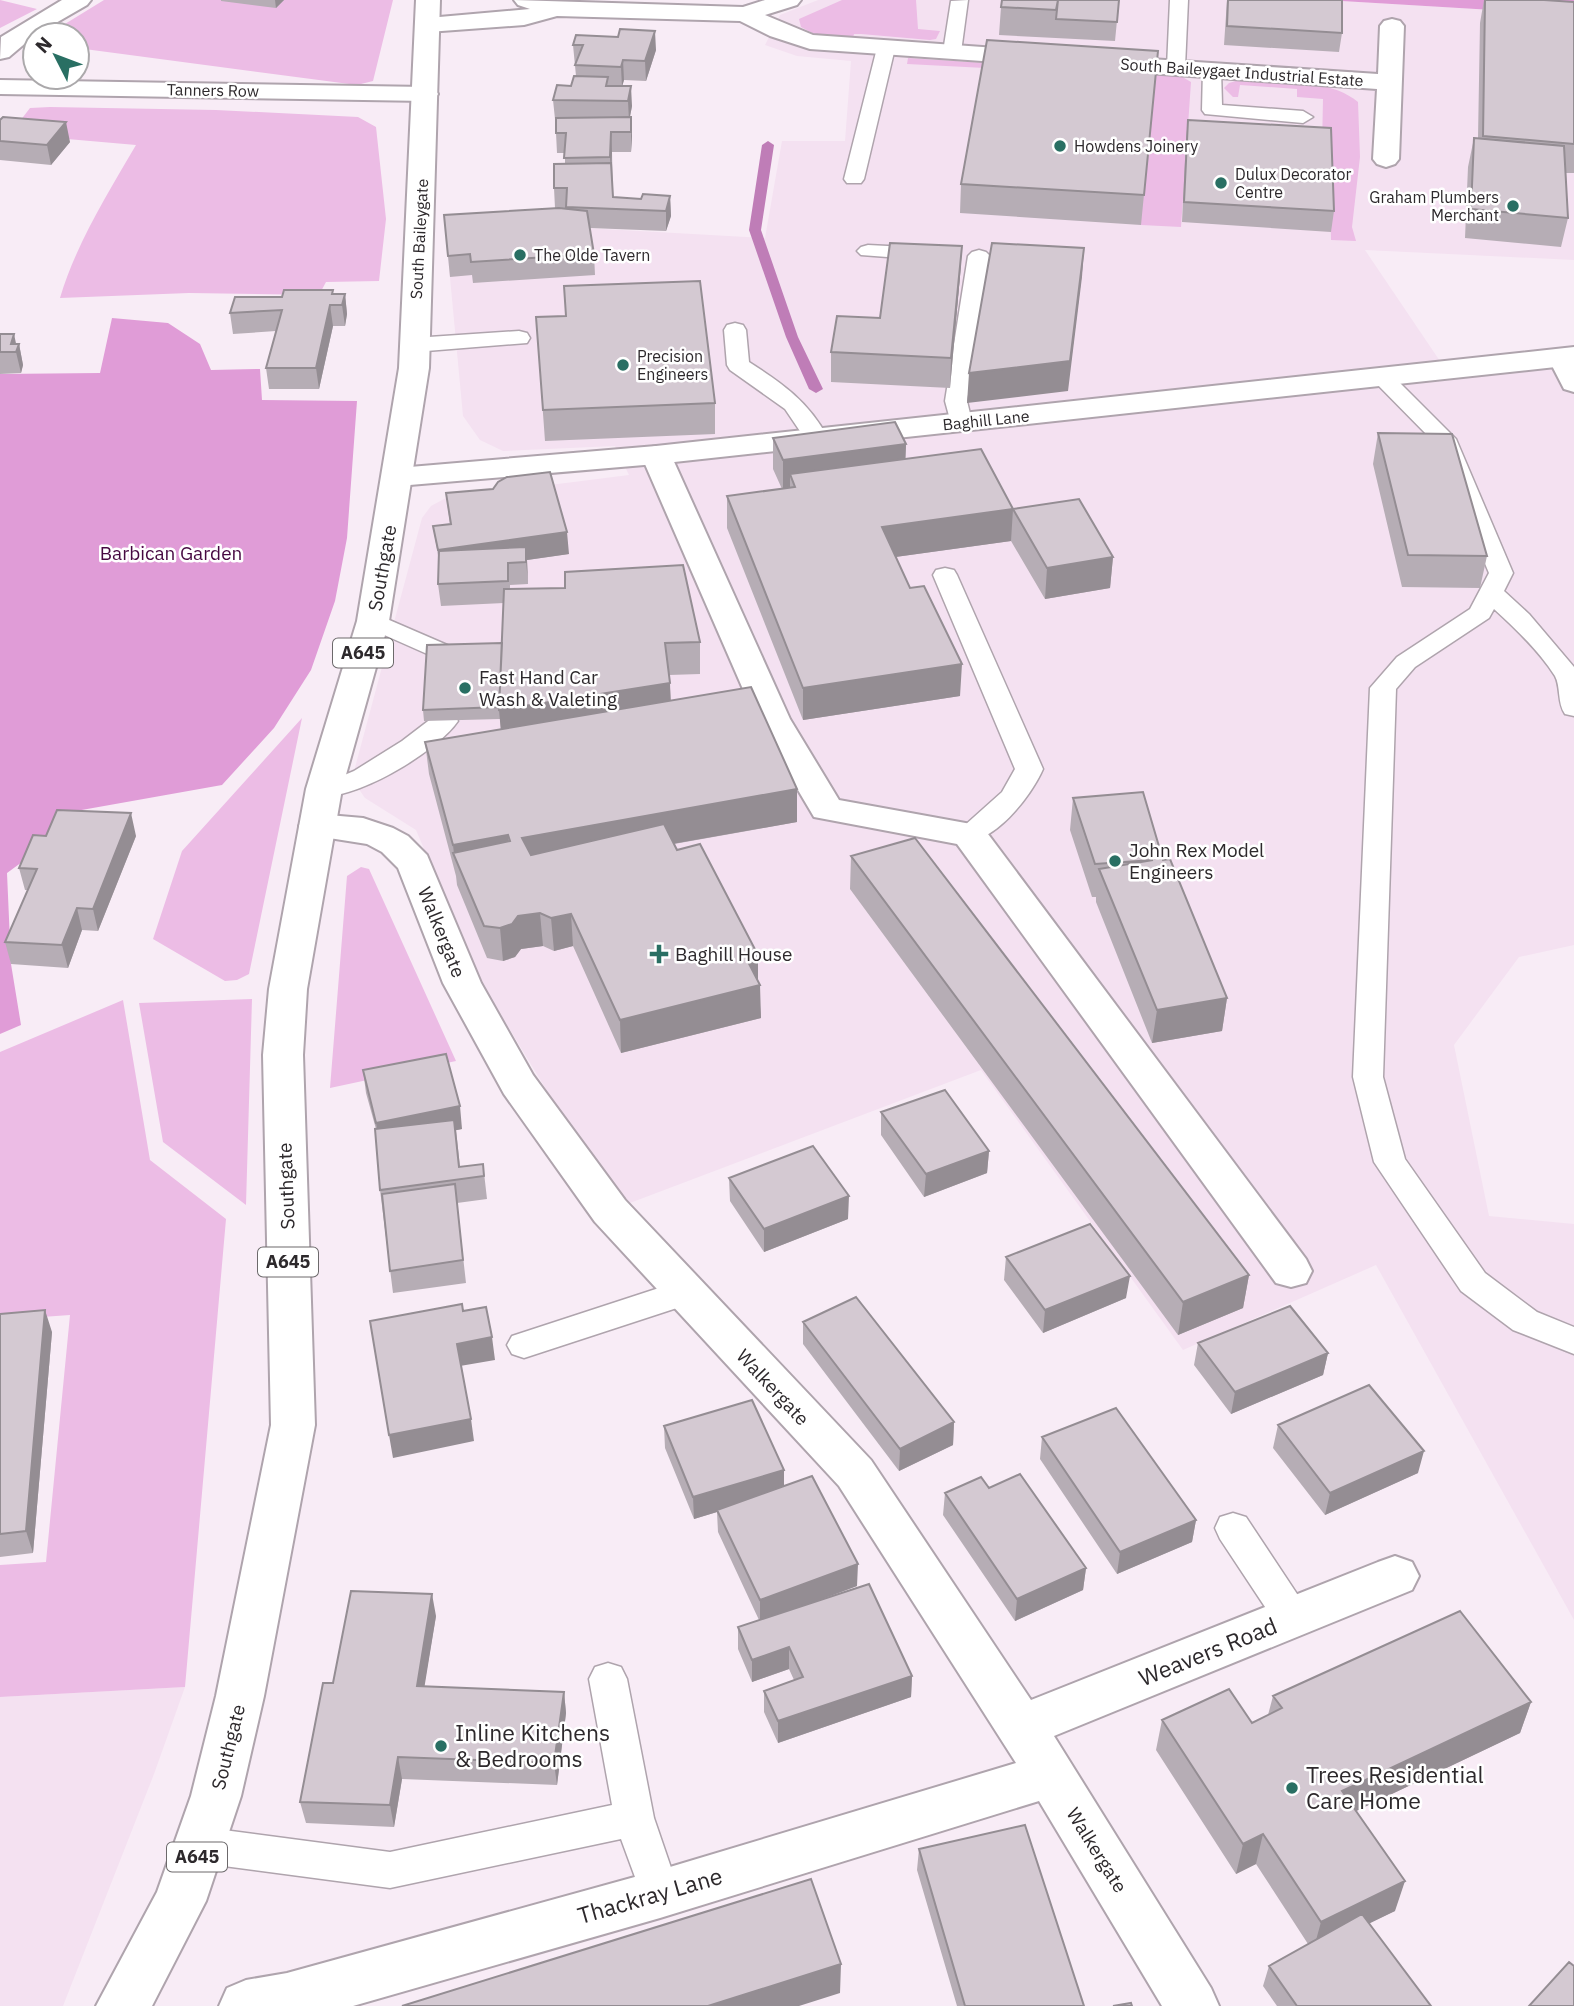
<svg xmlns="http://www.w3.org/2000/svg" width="1574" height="2006" viewBox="0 0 1574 2006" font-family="'IBM Plex Sans',sans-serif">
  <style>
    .built { fill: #f4e1f1 }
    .green { fill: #ecbce5 }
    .forest { fill: #e09cd7 }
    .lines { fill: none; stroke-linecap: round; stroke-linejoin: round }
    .stream { fill: #bf7db7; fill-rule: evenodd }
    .lane-casing { stroke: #afa4ad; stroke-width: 3 }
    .street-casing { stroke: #afa4ad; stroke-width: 4 }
    .secondary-casing { stroke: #afa4ad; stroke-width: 4 }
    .highway-casing { stroke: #afa4ad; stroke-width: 4 }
    .lane { fill: #fff; fill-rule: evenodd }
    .street { fill: #fff; fill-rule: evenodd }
    .secondary { fill: #fff; fill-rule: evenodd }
    .highway { fill: #fff; fill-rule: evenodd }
    .wall { fill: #b6adb5 }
    .shaded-wall { fill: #948d93 }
    .building { fill: #d4c9d2; stroke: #948d93; stroke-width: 2 }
    .poi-dot { fill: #296f63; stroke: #fff; stroke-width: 2.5 }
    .labels { text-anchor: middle; stroke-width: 5; stroke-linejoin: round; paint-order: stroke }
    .far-street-label { font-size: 16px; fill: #2d292c; stroke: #fff }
    .far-poi-label { font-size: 16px; fill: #2d292c; stroke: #fff; text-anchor: start }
    .shield { fill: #fff; stroke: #6c696b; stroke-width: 2 }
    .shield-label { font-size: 18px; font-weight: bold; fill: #2d292c }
    .park-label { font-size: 19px; fill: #460841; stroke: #fff }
    .street-label { font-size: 19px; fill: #2d292c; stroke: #fff }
    .poi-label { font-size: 19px; fill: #2d292c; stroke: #fff; text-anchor: start }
    .near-street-label { font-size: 23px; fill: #2d292c; stroke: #fff }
    .near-poi-label { font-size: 23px; fill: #2d292c; stroke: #fff; text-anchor: start }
  </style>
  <rect width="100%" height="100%" fill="#f8ecf6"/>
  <path class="built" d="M818 0H1325L1574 15V260L1365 250 1446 370 1562 358 1574 383V945L1519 957 1454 1045 1489 1216 1574 1224V1620L1376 1265 1183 1350 981 1070 622 1206 567 1124 478 977 416 830 365 798 356 785 353 775 422 518 431 506 446 498 629 475 615 446 503 451 480 440 463 416 446 235 568 227 765 238 782 141H845L851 61 797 56 765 45 780 15Z
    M185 1687 154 1774 63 2006H0V1697Z"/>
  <path class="green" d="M0 0 37 9 0 28Z
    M104 0H393L373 81 357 85 77 48V35H47Z
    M842 0H916L918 29 940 31 936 39 930 40 861 34H854L853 38 816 35 801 27 799 19Z
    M908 58 1179 75 1191 82 1181 227 1141 225 985 68 907 64Z
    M1243 79C1281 82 1328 78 1358 102L1360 157 1352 227 1356 241 1331 240 1329 148 1322 147 1323 99 1297 97V89L1240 85 1238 97H1233L1224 88 1229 83Z
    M50 107 216 110 358 117 376 127 386 219 379 281 326 282 319 295 189 293 60 298C76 244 108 193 136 145L10 134 30 108Z
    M302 718 249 974 237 980 225 981 153 939 182 851Z
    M361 867 369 869 456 1061 330 1088 347 876Z
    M252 999 246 1205 163 1142 139 1003Z
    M123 1000 150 1160 226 1219 185 1687 0 1697V1565L46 1562 70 1315 0 1320V1052Z"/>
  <path class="forest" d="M1325 0H1574V15Z
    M112 318 168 323 200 344 211 370 260 369 262 400 357 401 347 538 335 601 311 670 274 728 222 785 76 811 63 832 7 873 11 964 21 1025 0 1034V374L100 373Z"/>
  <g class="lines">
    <path class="stream" d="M768 141 774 145 761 230 798 337 823 389 816 393 809 389 786 337 749 230 762 145Z"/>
    <defs>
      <path id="lane" d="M968 0 961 52 952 58 945 56 943 52 951 1Z
        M1170 0H1188L1185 67 1176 73 1167 67Z
        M886 42 895 48 864 179 861 183H847L844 179 877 48Z
        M1212 64 1221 70 1222 105 1303 111 1313 117 1303 123 1205 114 1202 110 1203 70Z
        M868 245 927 248 934 250 938 254 934 258 927 260 861 255 857 251 861 247Z
        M979 250 986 252 990 256 967 401 972 422 968 427H952L945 401 968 256 972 252Z
        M735 323 743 325 746 330 749 362C782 383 809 402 828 438L824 443H808L785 409 730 370 727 365 724 330 727 325Z
        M519 331 527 333 530 338 527 343 414 352 406 350 403 345 406 340 414 338Z
        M1381 370 1389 372 1456 439 1513 573 1504 591 1529 614 1574 667V716L1565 714C1557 703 1561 687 1555 676 1540 652 1515 628 1494 609L1489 618 1415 667 1396 689 1383 1077 1405 1159 1485 1273 1537 1312 1574 1327V1354L1513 1330 1461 1291 1374 1162 1353 1077 1370 688 1397 657 1470 609 1489 573 1434 442 1370 377 1373 372Z
        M945 568 954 570 957 575 1043 769C1032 795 991 849 959 840L955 834 1002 792 1015 769 933 575 936 570Z
        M373 613 461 651 465 656 461 661 452 664 443 661 364 626 360 621 364 616Z
        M445 713 454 715 458 721C438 751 350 805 314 795L310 789 314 783 335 779 354 771 402 741 436 715Z
        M682 1276 694 1280 699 1289 686 1305 524 1358 512 1354 507 1345 512 1336 662 1287 670 1280Z
        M1233 1513 1246 1517 1305 1606 1310 1617 1305 1628 1292 1633 1279 1628 1220 1539 1215 1528 1220 1517Z
        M608 1663 621 1667 627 1679 654 1818 680 1894 674 1907 660 1913 646 1907 621 1839 390 1888 201 1863 187 1858 181 1845 187 1832 201 1827 390 1852 612 1805 589 1679 595 1667Z"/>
      <path id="street" d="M514 0 743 7 765 0H801L797 5 765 15 813 35 1038 51 1047 53 1050 58 1047 63 1038 65 810 49 770 36 740 21 557 16 524 25 428 32 420 30 416 25 420 20 428 18 530 9 518 5Z
        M1392 19 1400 21 1404 26 1399 159 1395 164 1386 167 1377 164 1373 159 1377 89 1105 70 1096 68 1093 63 1096 58 1105 56 1378 74 1380 26 1384 21Z
        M0 80 426 87 435 89 438 94 435 99 426 101 0 94Z
        M1562 349 1574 354V392L1564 389 1548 358 1552 352Z
        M656 446 667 449 671 455 790 719 839 800 982 826 1306 1259 1312 1271 1306 1283 1291 1287 1276 1283 957 844 814 817 756 719 641 455 645 449Z
        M317 814 363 818 393 828 408 836 427 855 481 983 533 1075 625 1200 871 1460 1031 1700 1378 1562 1395 1556 1412 1562 1419 1576 1412 1590 1054 1736 1211 1988 1219 2006H1162L1039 1801 660 1918 353 2006H219L227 1988 246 1980 287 1973 660 1870 1016 1763 839 1486 595 1222 504 1094 443 983 398 868 382 852 367 844 304 834 299 826 304 818Z"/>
      <path id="secondary" d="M62 0H91L87 5 35 35 9 57 0 59 1 37Z
        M1574 347V365L656 464 398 486 387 483 383 477 387 471 398 468 656 446Z"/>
      <path id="highway" d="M416 0H440L429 368 389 621 342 789 307 989 303 1055 315 1425 264 1696 241 1796 206 1901 152 2006H96L157 1892 191 1796 216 1696 271 1425 263 1055 269 989 306 789 357 621 399 368Z"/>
    </defs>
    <use href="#lane" class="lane-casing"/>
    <use href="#street" class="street-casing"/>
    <use href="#secondary" class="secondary-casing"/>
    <use href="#highway" class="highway-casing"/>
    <use href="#lane" class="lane"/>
    <use href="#street" class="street"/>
    <use href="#secondary" class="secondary"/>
    <use href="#highway" class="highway"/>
  </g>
  <path class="wall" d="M221 0H284L276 8 221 1Z
    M1119 0 1115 41 999 35 1001 7Z
    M1227 0H1342V33L1339 52 1224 45Z
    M1484 0H1544L1574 2V173H1566L1568 218 1561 247 1465 238 1468 167 1474 138H1478L1480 23Z
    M573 45 656 50 646 81 624 80 622 86 632 106 630 117 632 136 631 152H612L613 197 641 199 670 196 671 216 666 231 590 228 594 254 595 275 473 283 472 275 450 277 444 215 555 208 554 188 565 164V153H557L556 133V120L555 119 553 100 571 86 576 76Z
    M1158 51 1141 225 960 213 961 184Z
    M0 120 70 142 51 165 0 160Z
    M1188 120 1334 211 1331 232 1182 222 1186 139Z
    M962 246 960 276 950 388 831 382V352L880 318Z
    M345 294 347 314 345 326H333L319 389H269L266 368 276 331 233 334 230 313 282 297Z
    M536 317 715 403V434L545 441Z
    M0 334 17 344H19L23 365 21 373 0 374Z
    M1378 433 1487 556 1480 588 1402 587 1373 464Z
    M773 438 906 444 905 459 1013 509 1011 541 895 557 960 696 803 720 727 528V496L782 489 773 469Z
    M446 493 569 554 527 560 528 584 510 585V589L700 642V674L669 675 671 701 797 822 674 844 677 850 758 955V981L761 1018 621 1053 573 946 554 951 543 946 521 949 515 957 503 961 487 958 457 885 456 876 429 774 425 742 501 729 500 719 424 721 423 710 502 643 504 603 441 606 438 584 439 561 433 526 450 524Z
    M1013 509 1113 557 1110 588 1045 599 1011 541Z
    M1073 798 1163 860 1227 998 1222 1031 1152 1043 1096 902V897H1092L1070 830Z
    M136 836 98 931 82 930 68 968 11 964 5 942 28 890H25L19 868Z
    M851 856 1249 1275 1243 1308 1178 1335 850 889Z
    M363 1070 462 1129 456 1130 460 1167 483 1164 487 1199 457 1203 466 1283 393 1293 380 1190 376 1129 366 1093Z
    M881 1112 989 1151 987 1173 924 1197 881 1135Z
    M729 1178 848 1219 764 1252 730 1201Z
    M1006 1257 1126 1298 1043 1333 1004 1280Z
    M0 1314 52 1332 33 1553 0 1557Z
    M803 1322 954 1422 953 1445 899 1471 803 1344Z
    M1198 1343 1328 1353 1323 1375 1231 1414 1194 1365Z
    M1278 1425 1418 1473 1325 1515 1273 1448Z
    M664 1426 784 1486 857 1586 812 1603 912 1676 911 1697 778 1743 764 1712V1691L794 1680 789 1669 752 1682 738 1649V1627L759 1620 718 1532 717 1512 694 1519 665 1448Z
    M1042 1437 1196 1520 1192 1542 1117 1574 1040 1459Z
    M945 1493 1086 1568 1083 1590 1015 1621 943 1515Z
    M436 1616 424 1686 564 1692 566 1713 557 1785 402 1779 394 1827 306 1823 300 1802 333 1683Z
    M1273 1696 1531 1702 1520 1733 1356 1811 1395 1911 1369 1923 1431 2006H1277L1263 1986 1269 1966 1308 1944 1256 1864 1236 1874 1156 1750 1162 1720 1252 1723 1268 1715Z
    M919 1849 1084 2006H957L917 1870Z"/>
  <path class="shaded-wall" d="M275 0H284L276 8Z
    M655 31 656 50 646 81 645 61Z
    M623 60 624 80 622 87 621 67Z
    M631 86 632 106 629 121 628 101Z
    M631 117 632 136 631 152Z
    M66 122 70 142 51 165 47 145Z
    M611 132 612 152 611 177 610 157Z
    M670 196 671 216 666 231V211Z
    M962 246 960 276 950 388 951 358Z
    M1084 248 1082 277 1068 391 967 403 969 373Z
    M345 294 347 314 345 326 342 305Z
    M330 305 333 326 319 389 316 368Z
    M14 334 17 348 19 344 23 365 21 373 16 352 11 344Z
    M906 444 905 475 795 487 790 474V490L783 491V460Z
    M1013 509 1011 541 881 559 882 527Z
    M567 532 569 554 527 560 528 584 526 560 440 572 438 550Z
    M1113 557 1110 588 1045 599 1047 568Z
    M962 664 960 696 803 720V688Z
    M670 683 671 715 502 743 499 710Z
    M797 789V822L525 870 522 838Z
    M131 813 136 836 98 931 93 909Z
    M508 835 511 868 454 854 453 845Z
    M77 908 82 930 68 968 62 945Z
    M540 913 543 946 521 949 515 957 503 961 500 928 518 916Z
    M571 914 573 946 554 951 551 918Z
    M758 955V986L760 985 761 1018 621 1053 620 1020 746 958Z
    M1227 998 1222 1031 1152 1043 1157 1010Z
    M460 1106 462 1129 380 1146 376 1123Z
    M989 1151 987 1173 924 1197 926 1174Z
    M849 1196 848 1219 764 1252V1229Z
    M1249 1275 1243 1308 1178 1335 1183 1302Z
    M1130 1276 1126 1298 1043 1333 1045 1310Z
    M45 1310 52 1332 33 1553 26 1531Z
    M492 1337 495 1360 460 1366 457 1344Z
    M1328 1353 1323 1375 1231 1414 1235 1392Z
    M471 1419 474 1441 393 1458 389 1435Z
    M954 1422 953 1445 899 1471 900 1449Z
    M1424 1451 1418 1473 1325 1515 1330 1493Z
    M784 1470V1493L717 1510V1512L694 1519 693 1497Z
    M1196 1520 1192 1542 1117 1574 1120 1552Z
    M858 1564 857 1586 760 1622V1600Z
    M1086 1568 1083 1590 1015 1621 1017 1599Z
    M432 1594 436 1616 421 1708 417 1686Z
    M789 1647V1669L752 1682V1660Z
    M912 1676 911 1697 778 1743V1721Z
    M564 1692 566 1713 557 1785 554 1763Z
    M1531 1702 1520 1733 1333 1822 1342 1791Z
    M398 1757 402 1779 394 1827 390 1805Z
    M1263 1834 1256 1864 1236 1874 1243 1844Z
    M1405 1881 1395 1911 1313 1951 1321 1922Z
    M841 1964 840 1993 799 2006H708Z"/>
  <path class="building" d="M1002 0H1058L1056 10 1001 7Z
    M1058 0H1119L1117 22 1056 19Z
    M1228 0H1342V33L1227 26Z
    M1485 0H1544L1574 2V144L1483 136Z
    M620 29 655 31 645 61 623 60 621 67 575 65 583 45H573L576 35 618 37Z
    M987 40 1158 51 1144 195 961 184Z
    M574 76 608 77 606 86H631L628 101 553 100 557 85 571 86Z
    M3 117 66 122 47 145 0 141V120Z
    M631 117V132H611L610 157 564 158 566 133H556V118Z
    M1188 120 1331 128 1334 211 1184 202Z
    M1474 138 1564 146 1568 218 1471 209Z
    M611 163 613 197 641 199 643 194 670 196 666 211 566 207 567 188H554V164Z
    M559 208 587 211 594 254 471 262 470 254 448 256 444 215Z
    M890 243 962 246 951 358 831 352 837 316 880 318Z
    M992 243 1084 248 1070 361 969 373Z
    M700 281 715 403 543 410 536 317 566 316 564 286Z
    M284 290H333L332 294H345L342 305H330L316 368H266L282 310 230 313 235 297H282Z
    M0 334H14L11 344H19L16 352H0Z
    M895 422 906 444 783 460 773 438Z
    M1378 433 1452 434 1487 556 1408 555Z
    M981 449 1013 509 882 527 910 588 924 586 962 664 803 688 727 496 795 487 790 474Z
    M550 472 567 532 438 550 433 526 451 524 446 493 493 489 498 482 507 477Z
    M1079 499 1113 557 1047 568 1013 509Z
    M526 547V562L508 563V581L438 584 439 551Z
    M683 565 700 642 665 643 670 683 499 710 504 589 565 588V572Z
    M502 643 499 707 423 710 427 645Z
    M751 687 797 789 522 838 531 855 664 824 677 850 700 844 758 955 746 958 760 985 620 1020 571 914 551 918 540 913 518 916 512 924 500 928 484 926 453 853 510 841 508 835 453 845 425 742Z
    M1143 792 1163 860 1170 859 1227 998 1157 1010 1099 869 1153 860 1095 864 1073 798Z
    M57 810 131 813 93 909 77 908 62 945 5 942 37 869 19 868 33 835 46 836Z
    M915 838 1249 1275 1183 1302 851 856Z
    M446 1054 460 1106 376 1123 363 1070Z
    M945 1090 989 1151 926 1174 881 1112Z
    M454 1120 459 1167 483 1164 484 1176 380 1190 375 1129Z
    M813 1146 849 1196 764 1229 729 1178Z
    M455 1184 463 1260 390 1271 382 1194Z
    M1090 1224 1130 1276 1045 1310 1006 1257Z
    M856 1297 954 1422 900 1449 803 1322Z
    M462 1304 463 1311 486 1307 492 1337 457 1344 471 1419 389 1435 370 1321Z
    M1290 1306 1328 1353 1235 1392 1198 1343Z
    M45 1310 26 1531 0 1534V1314Z
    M1369 1385 1424 1451 1330 1493 1278 1425Z
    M752 1400 784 1470 693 1497 664 1426Z
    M1116 1408 1196 1520 1120 1552 1042 1437Z
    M1020 1474 1086 1568 1017 1599 945 1493 981 1477 989 1488Z
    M812 1476 858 1564 760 1600 717 1510Z
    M869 1584 912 1676 778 1721 764 1691 803 1677 789 1647 752 1660 738 1627Z
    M351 1591 432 1594 417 1686 564 1692 554 1763 398 1757 390 1805 300 1802 323 1683H333Z
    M1460 1611 1531 1702 1342 1791 1405 1881 1321 1922 1263 1834 1243 1844 1162 1720 1229 1689 1252 1723 1282 1708 1273 1696Z
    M1025 1825 1084 2006H965L919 1849Z
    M811 1879 841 1964 708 2006H402Z
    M1362 1914 1431 2006H1297L1269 1966Z
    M1569 1962 1574 1966V2006H1529Z
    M1131 2003 1132 2006H1113Z"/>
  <g class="poi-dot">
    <circle cx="1060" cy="146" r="7"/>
    <circle cx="1221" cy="183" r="7"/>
    <circle cx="1513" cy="206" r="7"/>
    <circle cx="520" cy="255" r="7"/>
    <circle cx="623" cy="365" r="7"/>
    <circle cx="465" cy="688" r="7"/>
    <circle cx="1115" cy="861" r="7"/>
    <path d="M655.5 943.5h7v7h7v7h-7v7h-7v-7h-7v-7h7z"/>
    <circle cx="441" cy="1746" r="7"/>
    <circle cx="1292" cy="1788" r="7"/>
  </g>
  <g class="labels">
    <g class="far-street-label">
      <text transform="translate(1242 72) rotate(4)" y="6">South Baileygaet Industrial Estate</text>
      <text transform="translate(213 90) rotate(1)" y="6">Tanners Row</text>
      <text transform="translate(419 239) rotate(-87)" y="6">South Baileygate</text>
      <text transform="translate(986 420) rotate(-6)" y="6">Baghill Lane</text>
    </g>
    <g class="far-poi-label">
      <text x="1074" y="152">Howdens Joinery</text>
      <text x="1235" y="180">Dulux Decorator<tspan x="1235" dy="18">Centre</tspan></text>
      <text x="1499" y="203" text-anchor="end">Graham Plumbers<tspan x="1499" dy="18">Merchant</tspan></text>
      <text x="534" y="261">The Olde Tavern</text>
      <text x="637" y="362">Precision<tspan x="637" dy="18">Engineers</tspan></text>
    </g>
    <g class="shield">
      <rect x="333" y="638.5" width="60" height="29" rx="5"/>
      <rect x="258" y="1247.5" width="60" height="29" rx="5"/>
      <rect x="167" y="1842.5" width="60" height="29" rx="5"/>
    </g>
    <g class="shield-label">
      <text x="363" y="659">A645</text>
      <text x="288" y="1268">A645</text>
      <text x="197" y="1863">A645</text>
    </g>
    <g class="park-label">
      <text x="171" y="560">Barbican Garden</text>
    </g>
    <g class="street-label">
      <text transform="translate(382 568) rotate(-80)" y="7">Southgate</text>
      <text transform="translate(442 932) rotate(68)" y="7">Walkergate</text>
      <text transform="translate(286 1186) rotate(-92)" y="7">Southgate</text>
      <text transform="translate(773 1387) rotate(47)" y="7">Walkergate</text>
      <text transform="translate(228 1747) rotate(-76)" y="7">Southgate</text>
      <text transform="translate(1097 1850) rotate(58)" y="7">Walkergate</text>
    </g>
    <g class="poi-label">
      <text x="479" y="684">Fast Hand Car<tspan x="479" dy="22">Wash &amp; Valeting</tspan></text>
      <text x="1129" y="857">John Rex Model<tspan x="1129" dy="22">Engineers</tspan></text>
      <text x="675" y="961">Baghill House</text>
    </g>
    <g class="near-street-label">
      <text transform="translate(1208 1652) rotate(-22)" y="8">Weavers Road</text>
      <text transform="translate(650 1896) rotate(-16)" y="8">Thackray Lane</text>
    </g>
    <g class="near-poi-label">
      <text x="455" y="1741">Inline Kitchens<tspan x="455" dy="26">&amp; Bedrooms</tspan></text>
      <text x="1306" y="1783">Trees Residential<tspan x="1306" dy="26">Care Home</tspan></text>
    </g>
  </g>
  <g transform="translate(56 56) rotate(312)"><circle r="33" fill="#ffffff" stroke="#aba9ab" stroke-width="2"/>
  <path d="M0-5L12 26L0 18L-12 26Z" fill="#296f63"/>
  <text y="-10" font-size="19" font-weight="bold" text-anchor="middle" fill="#2d292c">N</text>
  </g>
</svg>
